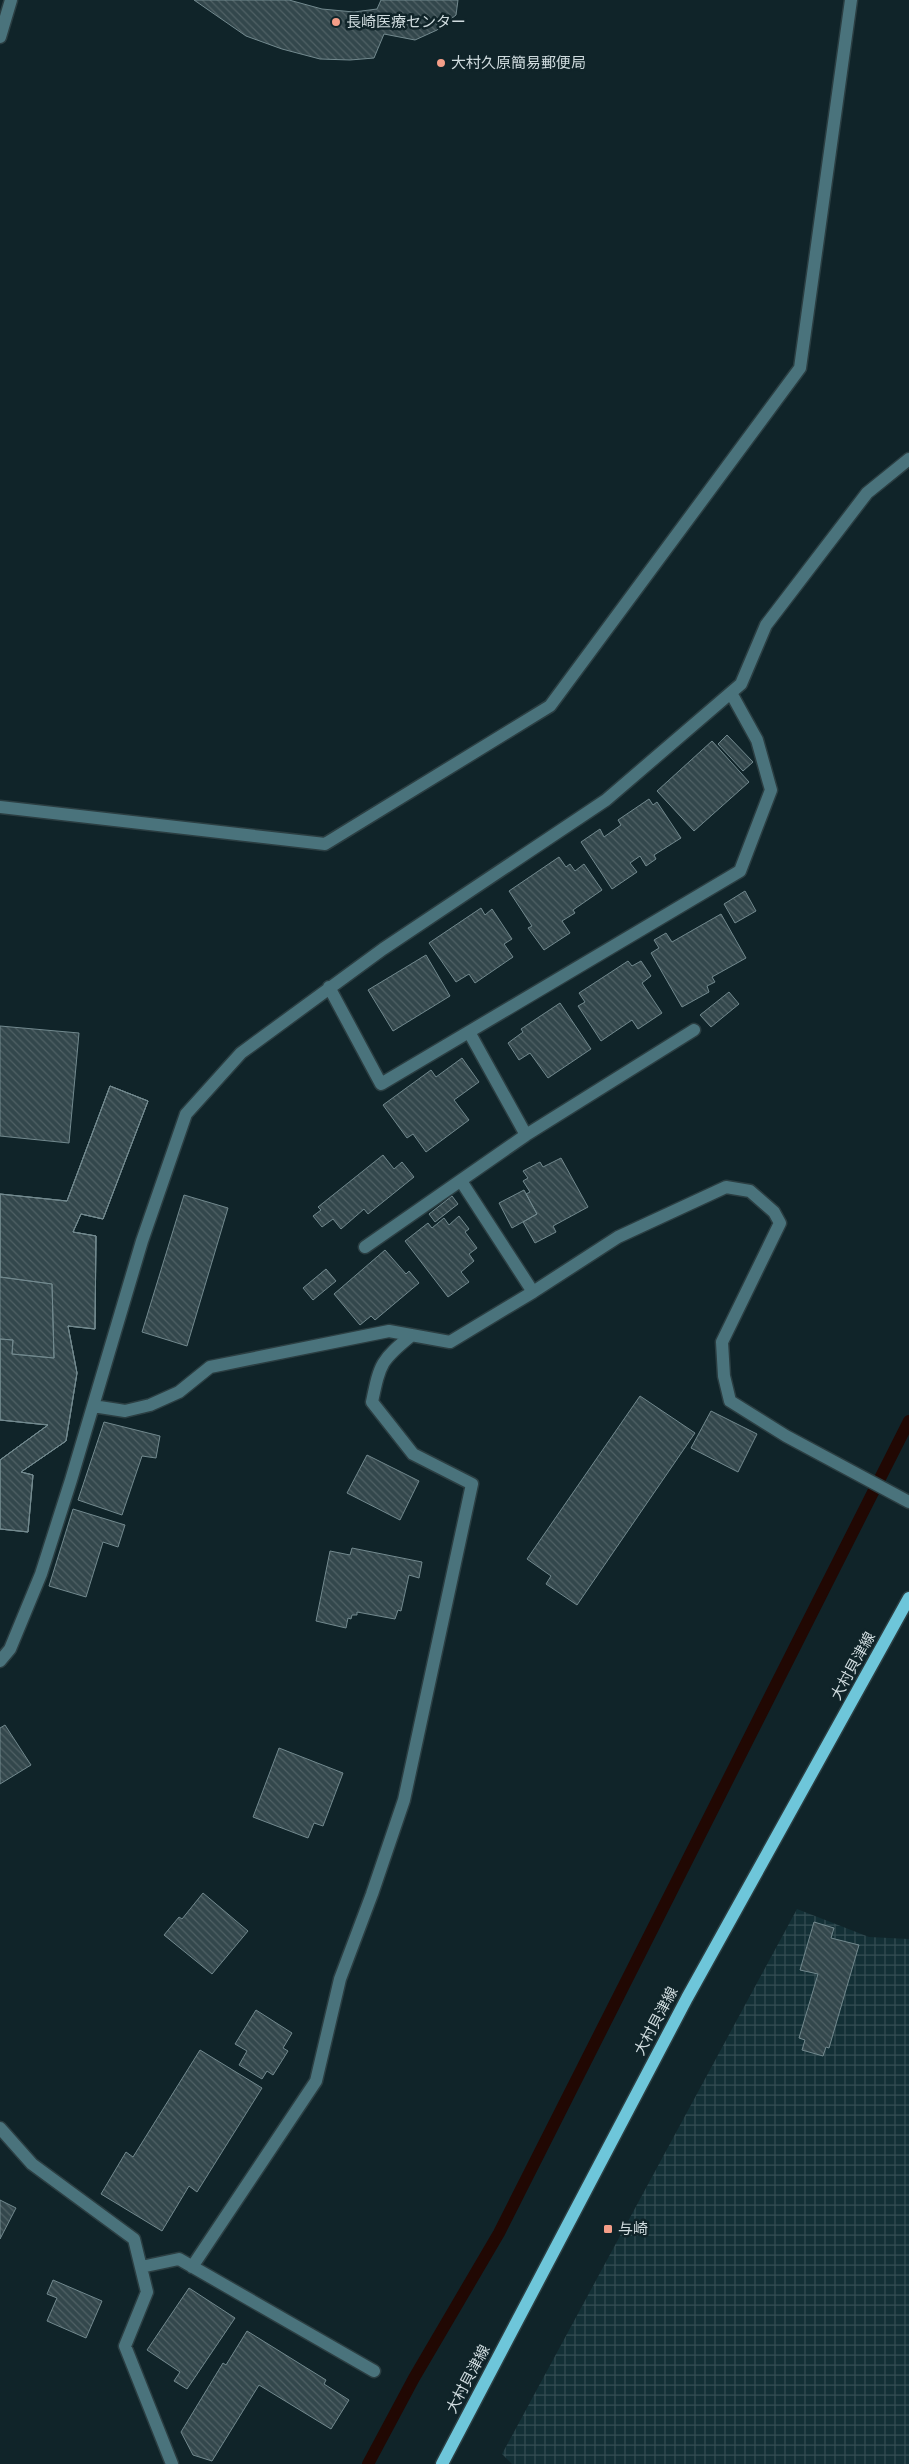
<svg xmlns="http://www.w3.org/2000/svg" width="909" height="2464" viewBox="0 0 909 2464" font-family="'Crimson Pro','Noto Sans JP',serif">
  <style>
    .industrial { fill: url(#industrial-grid) }
    .lines { fill: none; stroke-linecap: round; stroke-linejoin: round }
    .stream { stroke: #210803; stroke-width: 12 }
    .building { fill: url(#building-back-hatch); stroke: #72898e }
    .minor-casing { stroke: #2b3e42; stroke-width: 15 }
    .major-casing { stroke: #2b3e42; stroke-width: 15 }
    .minor { stroke: #4a737c; stroke-width: 12 }
    .major { stroke: #6ec6da; stroke-width: 12 }
    .poi-dot { fill: #f49e88; stroke: #102429; stroke-width: 2 }
    .labels { text-anchor: middle; stroke-width: 5; stroke-linejoin: round; paint-order: stroke }
    .poi-label { font-size: 15px; fill: #cfdbde; stroke: #102429; text-anchor: start }
    .street-label { font-size: 15px; fill: #cfdbde; stroke: #102429 }
  </style>
  <defs>
    <pattern id="industrial-grid" width="8" height="8" patternUnits="userSpaceOnUse" patternTransform="scale(1.25)"><rect width="8" height="8" fill="#133036"/><path d="M0 4h8M4 0v8" fill="none" stroke="#344d53"/></pattern>
    <pattern id="building-back-hatch" width="6" height="6" patternUnits="userSpaceOnUse" patternTransform="scale(1.25)"><rect width="6" height="6" fill="#33474c"/><path d="M-1 5l2 2M0 0l6 6M5-1l2 2" fill="none" stroke="#506165"/></pattern>
  </defs>
  <rect width="100%" height="100%" fill="#102429"/>
  <path class="industrial" d="M797 1909 869 1937 909 1939V2464H512L502 2454Z"/>
  <g class="lines">
    <path class="stream" d="M368 2464 414 2378 499 2233 909 1421"/>
  </g>
  <path class="building" d="M194 0H289L322 9 354 12 377 9 381 0H458L456 15 437 30 415 40 384 34 374 58 350 60 320 59 282 49 246 36Z
    M727 735 753 762 743 771 718 744Z
    M712 741 749 782 694 831 657 791Z
    M649 799 653 805 657 802 681 838 654 855 656 859 646 866 640 856 630 863 637 872 612 889 581 842 600 829 604 837 621 825 618 820Z
    M559 857 566 867 570 864 575 871 584 864 602 890 573 910 575 913 562 921 570 933 544 950 528 928 532 926 509 891Z
    M745 891 756 911 735 923 724 904Z
    M481 908 485 915 492 909 512 939 504 944 513 957 475 983 469 974 456 982 429 943Z
    M721 914 746 958 712 977 715 982 707 986 709 992 682 1007 651 953 659 948 654 940 666 933 672 942Z
    M426 955 450 996 393 1031 368 990Z
    M628 961 632 966 641 961 651 976 642 983 662 1013 638 1029 632 1020 601 1041 578 1006 585 1002 579 993Z
    M729 992 739 1004 711 1027 700 1015Z
    M560 1003 591 1049 548 1078 530 1053 519 1060 508 1043 523 1032 521 1029Z
    M0 1026 79 1033 69 1143 0 1136Z
    M462 1058 479 1082 454 1100 469 1120 426 1152 413 1134 407 1138 383 1105 431 1070 436 1077Z
    M110 1086 148 1101 103 1219 81 1214 73 1232 96 1236 95 1329 68 1326 77 1373 66 1441 21 1472 33 1475 28 1532 0 1529V1460L48 1425 0 1420V1194L67 1201Z
    M110 1086 148 1101 103 1219 81 1214 73 1232 96 1236 95 1329 68 1326 77 1373 66 1441 21 1472 33 1475 28 1532 0 1529V1460L48 1425 0 1420V1339L13 1340 12 1354 54 1358 52 1284 0 1277V1194L67 1201Z
    M110 1086 148 1101 103 1219 81 1214 73 1232 96 1236 95 1329 68 1326 77 1373 66 1441 21 1472 33 1475 28 1532 0 1529V1460L48 1425 0 1420V1339L13 1340 12 1354 54 1358 52 1284 0 1277V1194L67 1201Z
    M383 1155 394 1169 402 1162 414 1177 368 1214 364 1209 341 1229 333 1219 322 1227 313 1216 321 1210 318 1207Z
    M561 1158 588 1207 553 1226 556 1232 535 1243 523 1222 537 1214 526 1194 530 1192 523 1181 528 1178 523 1171 540 1162 543 1167Z
    M524 1190 537 1214 512 1228 499 1203Z
    M184 1195 228 1208 187 1346 142 1332Z
    M452 1196 458 1204 435 1222 429 1214Z
    M459 1216 469 1229 465 1232 477 1248 469 1254 474 1261 461 1272 469 1282 448 1297 405 1241 428 1223 432 1228 444 1218 449 1225Z
    M385 1250 406 1274 409 1271 419 1283 375 1320 371 1316 360 1325 334 1294Z
    M326 1269 336 1281 313 1300 303 1288Z
    M640 1396 695 1433 577 1605 546 1584 551 1576 527 1559Z
    M711 1411 757 1434 738 1472 691 1448Z
    M104 1422 160 1436 156 1458 142 1456 122 1515 78 1500Z
    M367 1455 419 1481 400 1520 347 1493Z
    M73 1509 125 1525 118 1547 103 1542 86 1597 49 1586Z
    M352 1548 422 1562 419 1578 409 1575 401 1611 398 1610 395 1619 357 1612V1615H352L351 1619 348 1618 346 1628 316 1621 330 1551 350 1555Z
    M5 1725 31 1765 0 1784V1728Z
    M279 1748 343 1773 323 1826 314 1823 308 1838 253 1817Z
    M203 1893 248 1931 212 1974 164 1935 179 1917 182 1919Z
    M814 1922 834 1928 831 1938 859 1945 829 2048 826 2047 823 2056 802 2050 805 2040 799 2038 818 1974 800 1970Z
    M256 2010 292 2033 283 2048 288 2051 273 2075 267 2071 262 2079 239 2065 247 2051 235 2044Z
    M200 2050 262 2088 197 2192 189 2186 162 2231 101 2194 126 2152 133 2157Z
    M0 2200 16 2208 0 2239Z
    M53 2280 102 2301 86 2338 47 2321 57 2298 47 2294Z
    M189 2288 235 2318 187 2389 174 2381 180 2372 147 2350Z
    M247 2331 326 2380 324 2384 349 2400 331 2429 259 2385 212 2461 193 2455 181 2432 223 2363 226 2365Z"/>
  <g class="lines">
    <defs>
      <path id="minor" d="M0 37 11 0
        M0 807 325 844 550 706 800 368 851 0
        M329 987 381 1084 740 871 771 790 757 740 731 693
        M469 1032 526 1135 694 1030
        M461 1181 533 1292 618 1237 726 1187 750 1191 774 1212 780 1223 722 1342 724 1376 730 1401 786 1436 909 1502
        M365 1247 526 1135
        M93 1406 125 1411 150 1405 179 1392 210 1367 389 1331 450 1342 533 1292
        M0 1661 10 1649 41 1574 71 1480 142 1241 186 1114 241 1053 383 949 606 800 741 684 766 625 867 493 909 459
        M0 2128 32 2164 134 2239 147 2292 125 2346 172 2464
        M141 2267 179 2259 374 2371
        M192 2267 316 2081 340 1979 372 1894 404 1800 472 1484 413 1454 372 1402C380 1363 381 1360 412 1335"/>
      <path id="major" d="M442 2464 687 1998 909 1598"/>
    </defs>
    <use href="#minor" class="minor-casing"/>
    <use href="#major" class="major-casing"/>
    <use href="#minor" class="minor"/>
    <use href="#major" class="major"/>
  </g>
  <g class="poi-dot">
    <circle cx="336" cy="22" r="5"/>
    <circle cx="441" cy="63" r="5"/>
    <rect x="603" y="2224" width="10" height="10" rx="2.5"/>
  </g>
  <g class="labels">
    <g class="poi-label">
      <text x="346" y="27">長崎医療センター</text>
      <text x="451" y="68">大村久原簡易郵便局</text>
      <text x="618" y="2234">与崎</text>
    </g>
    <g class="street-label">
      <text transform="translate(853 1666) rotate(-61)" y="5">大村貝津線</text>
      <text transform="translate(656 2021) rotate(-62)" y="5">大村貝津線</text>
      <text transform="translate(468 2379) rotate(-62)" y="5">大村貝津線</text>
    </g>
  </g>
</svg>
